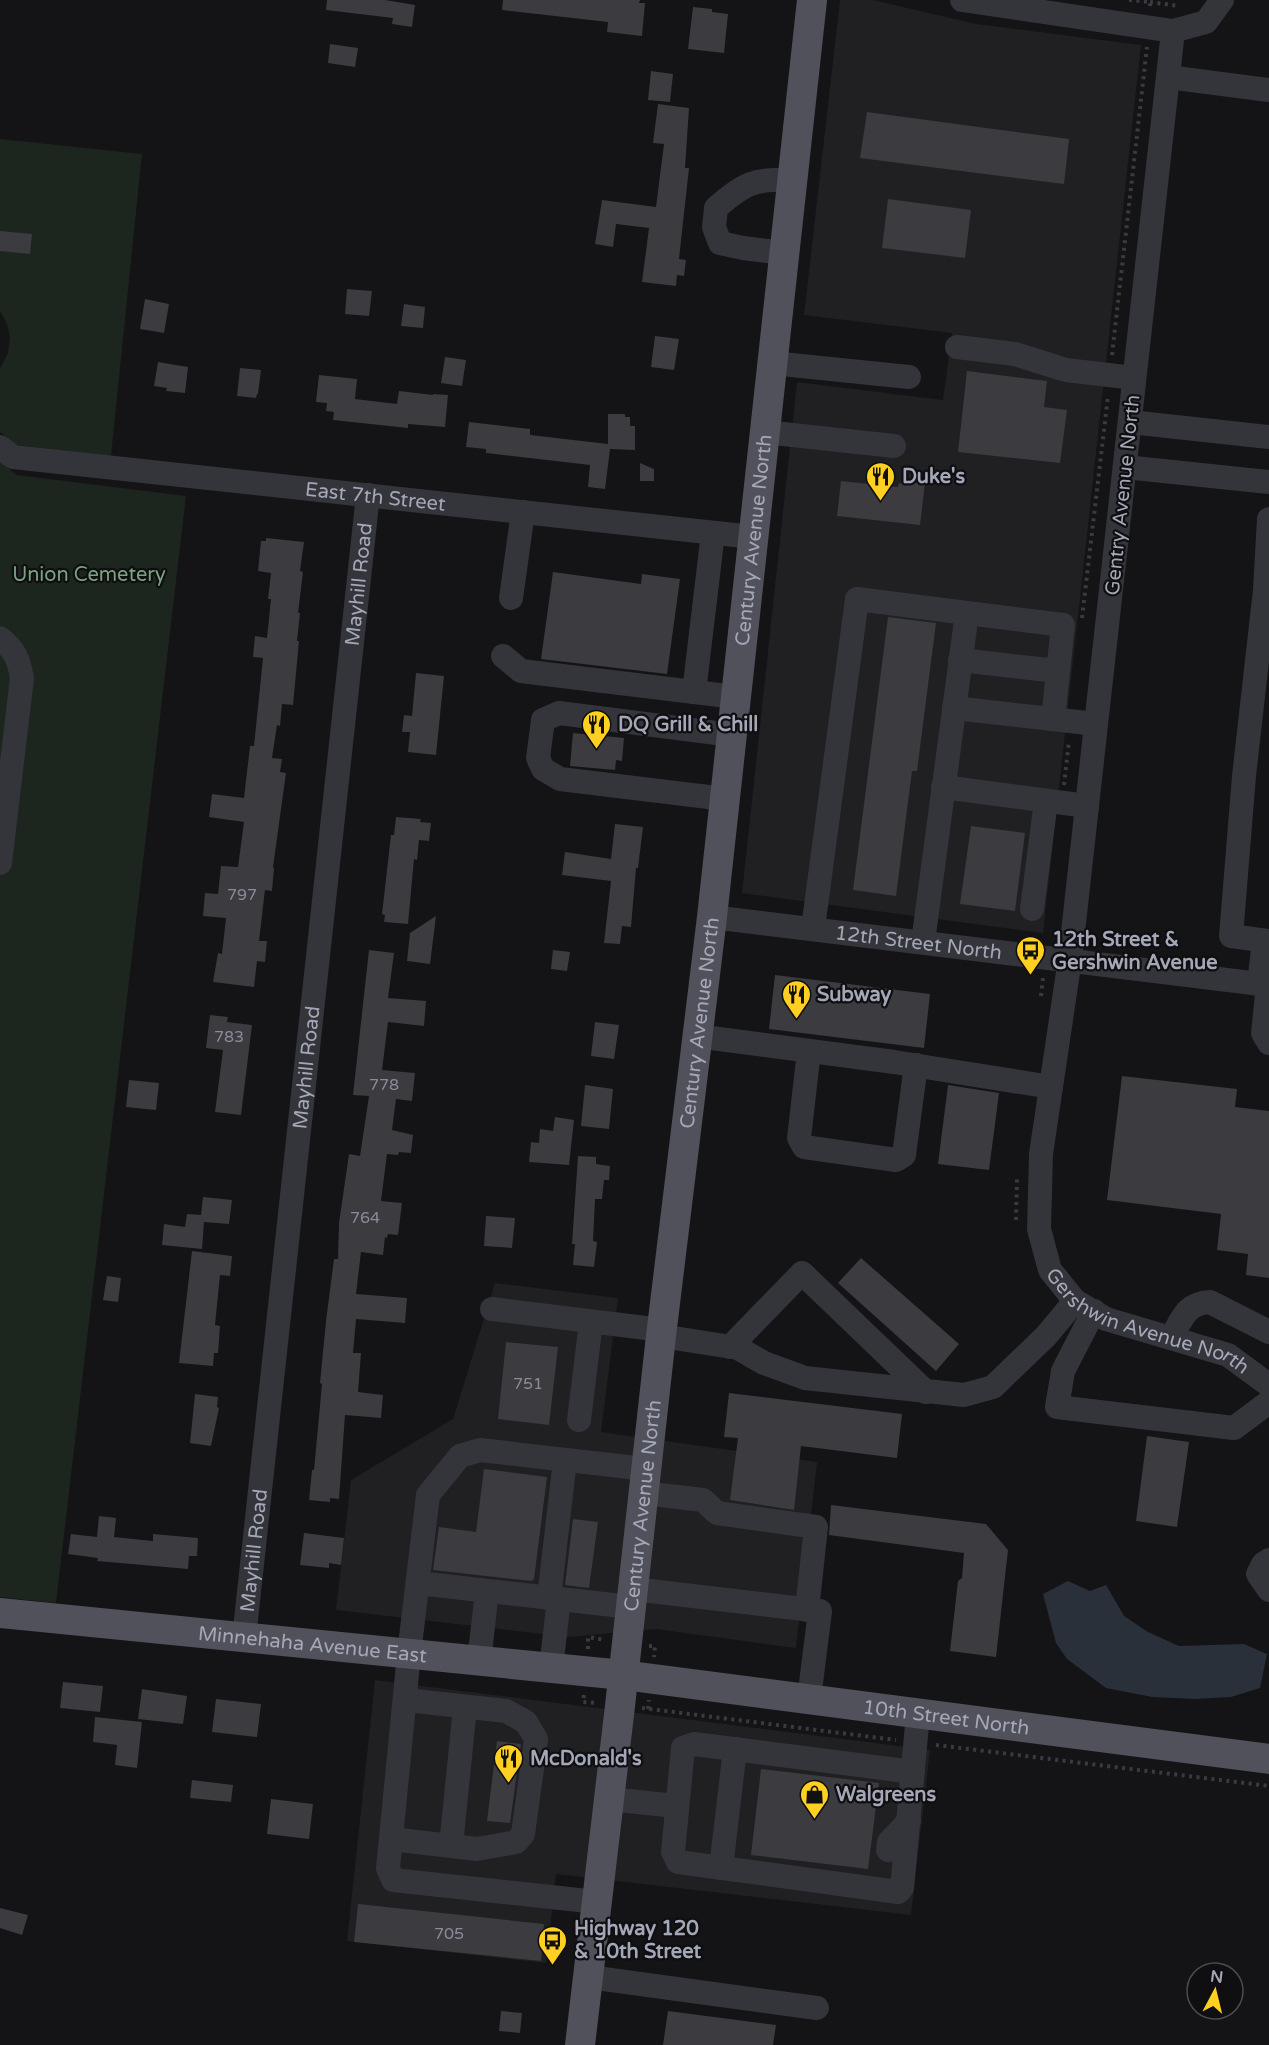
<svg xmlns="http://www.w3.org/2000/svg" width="1269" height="2045" viewBox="0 0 1269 2045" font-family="'Varela Round',sans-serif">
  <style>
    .built { fill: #201f22 }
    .green { fill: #1d251f }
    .water { fill: #29303a }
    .building { fill: #3b3b40 }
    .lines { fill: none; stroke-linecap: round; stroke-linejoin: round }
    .path { stroke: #3a3b42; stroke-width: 4; stroke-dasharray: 3 4.5; stroke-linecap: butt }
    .minor { stroke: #34343b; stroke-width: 24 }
    .major { stroke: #50515a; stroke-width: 30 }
    .labels { text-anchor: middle; stroke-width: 4.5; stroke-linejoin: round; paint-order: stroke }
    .number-label { font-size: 16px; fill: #8a8c99 }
    .poi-label { font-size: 20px; font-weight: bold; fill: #a4a7b7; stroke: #0f0e10; text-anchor: start }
    .street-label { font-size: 20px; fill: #a4a7b7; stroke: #0f0e10 }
    .park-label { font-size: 20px; fill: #79a381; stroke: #0f0e10 }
  </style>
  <rect width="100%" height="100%" fill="#141315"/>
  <path class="built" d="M840 0H873L976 24 1141 45 1043 933 742 893 797 382 943 400 952 333 804 315Z
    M495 1283 618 1298 601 1432 817 1462 796 1648 656 1629 568 1637 336 1610 351 1480 453 1419Z
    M375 1680 930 1750 911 1915 556 1874 546 1963 347 1941Z"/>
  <path class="green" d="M0 139 142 154 111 456 16 445 0 432V368L8 353 10 338 7 324 0 311Z
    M0 462 17 475 186 496 56 1603 0 1597Z"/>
  <path class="water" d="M1068 1581 1090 1591 1106 1585 1124 1616 1148 1632 1179 1646 1244 1644 1267 1654 1260 1688 1231 1697 1195 1699 1152 1697 1106 1688 1067 1659 1056 1643 1043 1594Z"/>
  <path class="building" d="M327 0H385L415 5 412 27 392 24 393 18 326 10Z
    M503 0H640L639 3H645L642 36 607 32 608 22 502 10Z
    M693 7 712 9V12L728 14 724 53 688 49Z
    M330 44 358 48 355 67 328 63Z
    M651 71 673 74 670 102 648 100Z
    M658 104 689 108 685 168H689L679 259 686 260 684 276 677 275 676 286 642 282 649 228 616 224 613 247 595 244 602 200 656 207 664 144 653 143Z
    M867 112 1069 139 1064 184 860 158Z
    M888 199 971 210 965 258 882 248Z
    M0 231 32 234 30 254 0 251Z
    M347 289 372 291 369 316 345 314Z
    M145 299 169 304 164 333 140 329Z
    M404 304 425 307 423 328 401 326Z
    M655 336 679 339 674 370 651 367Z
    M445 357 466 360 462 386 441 383Z
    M158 362 188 367 185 393 166 391 167 388 154 386Z
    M240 368 261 370 258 394H257L256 398 237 396Z
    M967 371 1047 381 1044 407 1067 410 1060 463 958 452Z
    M319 375 357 379 355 399 397 404 399 391 433 395V394L448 395 445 427 408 424V428L333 420 334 412 326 411 327 403 316 402Z
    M608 414H625V417H630V426H635V450L610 449 605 489 588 487 590 465 486 453V449L466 447 469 422 530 429V435L608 444Z
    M640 463 654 469V481H640Z
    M841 481 898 487 899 483 910 485V481L925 483 920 525 837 516Z
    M266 538 304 542 300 571 303 572 298 613H300L297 641H299L293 705 282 704 280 726 277 725 272 758 282 759 280 772 286 773 273 867 274 868 272 891 265 890 259 941H267L265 962 257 961 254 987 213 982 218 953 222 954 226 918 203 916 205 893 218 894 221 866 238 867 244 822 209 817 212 794 244 798 250 746H254L263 658 253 657 255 636 267 638 271 599H268L271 573 258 571 261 541H266Z
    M553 572 641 584 642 574 680 579 667 674 541 659Z
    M888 617 936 623 917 771H912L896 896 853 890Z
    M416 673 444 676 436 755 408 752 410 732H402L404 715 412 716Z
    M573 733 624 738 622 761 616 760 615 770 570 766Z
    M396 817 421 819 420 822 431 823 429 841 419 840 417 860 414 859 408 924 384 922 385 915 382 914 391 835H394Z
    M615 824 643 827 638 868H636L631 927 622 926 620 944 604 943 611 881 562 875 565 852 611 859Z
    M971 826 1025 833 1015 911 960 904Z
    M436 916 430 964 407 961 410 933Z
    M369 950 394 953 388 998 426 1001 424 1026 388 1022 382 1070 415 1073 412 1101 396 1099 392 1130 413 1135 411 1153 399 1152 398 1155 387 1154 381 1201 402 1203 398 1235 388 1234 387 1238 385 1237 383 1255 361 1252 356 1294 407 1298 405 1323 356 1319 353 1353H361L358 1392 383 1395 381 1418 345 1415 339 1499 330 1498V1502L309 1500 312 1470H314L322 1384 320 1383 326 1321 334 1259H338L339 1223 349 1154 360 1156 369 1096 353 1095Z
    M553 950 570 952 567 971 551 969Z
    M775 975 930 994 924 1048 769 1029Z
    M210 1015 228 1017 227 1022 252 1025 241 1115 215 1112 223 1050 206 1048Z
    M595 1022 619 1025 614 1059 591 1056Z
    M1122 1076 1237 1089 1235 1107 1269 1111V1278L1246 1275 1248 1254 1217 1250 1221 1214 1107 1200Z
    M129 1080 159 1083 156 1110 126 1107Z
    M585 1085 613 1089 609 1129 581 1126Z
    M948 1085 999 1093 989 1170 938 1164Z
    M555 1117 574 1120 569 1165 529 1162 531 1142 539 1143 540 1129 553 1131Z
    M578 1156 596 1157V1164L610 1166 609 1180H604L602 1199H595L593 1241 597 1242 594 1267 573 1265 575 1244H572Z
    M203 1197 232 1200 229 1224 204 1222 202 1249 162 1245 164 1224 185 1227 187 1214 201 1215Z
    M486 1216 515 1218 512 1248 484 1246Z
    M192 1251 232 1256 230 1276 220 1275 215 1325 220 1326 218 1353H214L213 1366 179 1363Z
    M861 1258 959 1344 936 1371 838 1283Z
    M107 1276 121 1278 118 1302 103 1300Z
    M506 1342 558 1347 549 1425 498 1419Z
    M729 1393 902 1414 897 1458 801 1446 794 1510 730 1500 738 1438 724 1437Z
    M195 1394 218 1397 217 1407 219 1408 211 1446 190 1443Z
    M1147 1436 1189 1442 1177 1527 1136 1521Z
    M484 1469 547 1477 534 1579 531 1581 433 1570 439 1527 476 1532Z
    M831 1505 986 1524 1008 1550 996 1657 950 1651 958 1581 962 1578 964 1553 829 1535Z
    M99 1516 116 1518 114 1537 153 1541V1534L198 1538 197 1556H189L188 1569 97 1561 98 1558 68 1554 71 1534 97 1537Z
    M573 1519 598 1522 589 1588 565 1585Z
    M304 1533 344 1538 341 1565 329 1563V1568L300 1565Z
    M63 1682 103 1686 100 1712 60 1708Z
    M142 1689 187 1696 183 1724 138 1719Z
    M216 1699 261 1704 257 1737 212 1732Z
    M95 1717 142 1722 137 1768 115 1765 117 1745 93 1742Z
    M497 1741 521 1744 510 1823 487 1821Z
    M761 1769 879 1783 868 1869 751 1855Z
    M192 1780 233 1785 231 1802 190 1798Z
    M271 1799 313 1804 309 1839 267 1834Z
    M358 1904 544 1924 541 1961 354 1942Z
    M0 1908 28 1915 22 1935 0 1928Z
    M501 2011 522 2013 520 2033 499 2031Z
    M668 2011 776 2025 773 2045H663Z"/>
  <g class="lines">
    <path class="path" d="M1129 0 1150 2V6
      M1150 2 1179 6
      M1112 355 1147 47
      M1082 618 1108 396
      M1064 785 1069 741
      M1041 996 1043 977
      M1016 1220 1017 1179
      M649 1646H655L654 1657
      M588 1649V1637L605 1640
      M584 1695 583 1702 598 1703
      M642 1708 896 1740
      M648 1709 649 1700
      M936 1745 1269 1786"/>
    <g class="minor">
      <path d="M962 0 1173 31 1206 22 1222 0"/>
      <path id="s1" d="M1173 31 1070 959 1041 1154 1039 1229 1050 1270 1075 1301 1106 1319 1228 1355 1269 1385"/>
      <path d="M1168 77 1269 90"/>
      <path d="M784 253 743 248 720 243 714 227 716 208C743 184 756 177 792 181"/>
      <path d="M957 347 1015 354 1066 370 1134 378"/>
      <path d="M772 363 909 377"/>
      <path d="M1130 422 1269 437"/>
      <path d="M765 432 894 446"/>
      <path id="s2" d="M0 447 13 457 753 537"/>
      <path d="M1125 467 1269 482"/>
      <path d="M1269 519 1265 590 1244 776 1231 936 1269 941"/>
      <path d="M511 598 523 512"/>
      <path d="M967 613 1063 625 1053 719"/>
      <path d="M0 638C15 650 19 660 22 678L0 863"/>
      <path d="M503 656 521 671 694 692 713 533"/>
      <path d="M960 660 1057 671"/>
      <path d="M694 692 736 697"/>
      <path d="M954 708 1096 724"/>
      <path d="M943 787 1087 806"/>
      <path d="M725 799 560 779 543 769 538 758 543 720 559 713 732 735"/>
      <path d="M1032 909 1046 801"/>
      <path id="s3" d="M712 917 1269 985"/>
      <path d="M813 928 857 599 967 613 923 942"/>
      <path d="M1259 984 1264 941"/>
      <path d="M1268 985 1263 1033 1269 1043"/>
      <path d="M696 1036 894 1062 1051 1087"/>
      <path d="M809 1051 799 1138 804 1147 896 1160 904 1155 916 1065"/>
      <path d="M492 1309 662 1330"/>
      <path d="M1094 1311 1063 1371 1057 1407 1234 1428 1269 1402"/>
      <path d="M661 1336 738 1348 764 1363 805 1378 964 1395 993 1387 1046 1336 1075 1301"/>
      <path d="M1171 1338C1182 1319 1186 1303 1210 1302L1269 1332"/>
      <path d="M730 1347 802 1273 926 1392"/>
      <path d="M579 1420 591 1322"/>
      <path d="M643 1493 703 1500 717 1513 816 1527 807 1610"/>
      <path d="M1269 1560 1263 1564 1258 1574 1269 1590"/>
      <path d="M418 1583 631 1607"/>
      <path d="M633 1589 820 1611 809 1699"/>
      <path d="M549 1598 565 1460"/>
      <path id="s4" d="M244 1638 368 495"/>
      <path d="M479 1661 487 1591"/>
      <path d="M551 1668 559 1599"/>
      <path d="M913 1772 694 1744 683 1748 673 1852 678 1862 898 1892 902 1888 918 1714"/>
      <path d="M609 1799 676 1806"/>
      <path d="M391 1839 477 1849 516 1842 523 1834 536 1739 526 1722 506 1711 406 1700"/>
      <path d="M451 1846 465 1707"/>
      <path d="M888 1850 889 1842 909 1821"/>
      <path d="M721 1868 735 1749"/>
      <path d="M597 1902 393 1880 388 1868 409 1654 428 1495 460 1456 480 1450 646 1469"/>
      <path d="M589 1977 817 2008"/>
    </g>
    <g class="major">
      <path id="s5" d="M0 1613 623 1675 1269 1759"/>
      <path id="s6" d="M580 2045 620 1706 661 1336 712 917 812 0"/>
    </g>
  </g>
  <defs>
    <symbol id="restaurant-pin" viewBox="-11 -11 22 30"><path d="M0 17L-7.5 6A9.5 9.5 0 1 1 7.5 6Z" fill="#ffd022" stroke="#0f0e10"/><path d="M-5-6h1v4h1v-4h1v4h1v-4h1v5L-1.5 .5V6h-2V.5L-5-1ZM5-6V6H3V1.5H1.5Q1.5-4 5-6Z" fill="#111"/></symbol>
    <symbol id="bus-pin" viewBox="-11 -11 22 30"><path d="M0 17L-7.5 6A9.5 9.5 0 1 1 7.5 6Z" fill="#ffd022" stroke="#0f0e10"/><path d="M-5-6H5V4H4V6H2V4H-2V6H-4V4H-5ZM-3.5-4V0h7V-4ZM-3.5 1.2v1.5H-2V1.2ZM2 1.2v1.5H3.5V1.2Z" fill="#111"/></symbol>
    <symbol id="shop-pin" viewBox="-11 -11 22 30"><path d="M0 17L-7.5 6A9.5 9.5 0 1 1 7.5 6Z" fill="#ffd022" stroke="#0f0e10"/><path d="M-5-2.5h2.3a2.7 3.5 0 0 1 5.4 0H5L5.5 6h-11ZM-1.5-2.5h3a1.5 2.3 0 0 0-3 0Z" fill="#111"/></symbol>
  </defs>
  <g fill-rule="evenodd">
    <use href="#restaurant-pin" x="864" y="460" width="33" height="45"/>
    <use href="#restaurant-pin" x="580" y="708" width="33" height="45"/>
    <use href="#bus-pin" x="1014" y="934" width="33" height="45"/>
    <use href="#restaurant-pin" x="780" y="978" width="33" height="45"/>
    <use href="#restaurant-pin" x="492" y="1742" width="33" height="45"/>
    <use href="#shop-pin" x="798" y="1778" width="33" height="45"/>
    <use href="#bus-pin" x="536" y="1924" width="33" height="45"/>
  </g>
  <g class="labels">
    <g class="number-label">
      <text x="242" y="900">797</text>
      <text x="229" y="1042">783</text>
      <text x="384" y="1090">778</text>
      <text x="365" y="1223">764</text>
      <text x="528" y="1389">751</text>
      <text x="449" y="1939">705</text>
    </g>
    <g class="poi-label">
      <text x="902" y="483">Duke's</text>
      <text x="618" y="731">DQ Grill &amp; Chill</text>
      <text x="1052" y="946">12th Street &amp;<tspan x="1052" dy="23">Gershwin Avenue</tspan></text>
      <text x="817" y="1001">Subway</text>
      <text x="530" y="1765">McDonald's</text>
      <text x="836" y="1801">Walgreens</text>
      <text x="574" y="1935">Highway 120<tspan x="574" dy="23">&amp; 10th Street</tspan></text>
    </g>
    <g class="street-label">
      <text transform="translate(1122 495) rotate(-84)" y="7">Gentry Avenue North</text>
      <text dy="7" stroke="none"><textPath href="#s2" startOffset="381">East 7th Street</textPath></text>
      <text dy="7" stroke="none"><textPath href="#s6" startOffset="1515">Century Avenue North</textPath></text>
      <text dy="7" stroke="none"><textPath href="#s4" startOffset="1060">Mayhill Road</textPath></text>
      <text dy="7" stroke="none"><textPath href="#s3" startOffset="208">12th Street North</textPath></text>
      <text dy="7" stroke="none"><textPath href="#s6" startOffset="1029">Century Avenue North</textPath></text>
      <text dy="7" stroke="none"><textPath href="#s4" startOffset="574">Mayhill Road</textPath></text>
      <text dy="7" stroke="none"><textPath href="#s1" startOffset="1362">Gershwin Avenue North</textPath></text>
      <text dy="7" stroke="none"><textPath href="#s6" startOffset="543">Century Avenue North</textPath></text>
      <text dy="7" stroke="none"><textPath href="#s4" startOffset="88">Mayhill Road</textPath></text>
      <text dy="7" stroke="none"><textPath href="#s5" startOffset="314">Minnehaha Avenue East</textPath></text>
      <text dy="7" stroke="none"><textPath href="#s5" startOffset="952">10th Street North</textPath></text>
    </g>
    <g class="park-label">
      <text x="89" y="581">Union Cemetery</text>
    </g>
  </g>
  <g transform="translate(1215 1991) rotate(7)"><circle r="28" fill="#0f0e10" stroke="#4b4b53" stroke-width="1.5"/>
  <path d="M0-4.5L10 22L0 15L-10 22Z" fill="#ffd022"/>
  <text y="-9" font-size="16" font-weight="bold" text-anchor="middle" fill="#a4a7b7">N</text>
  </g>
</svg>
